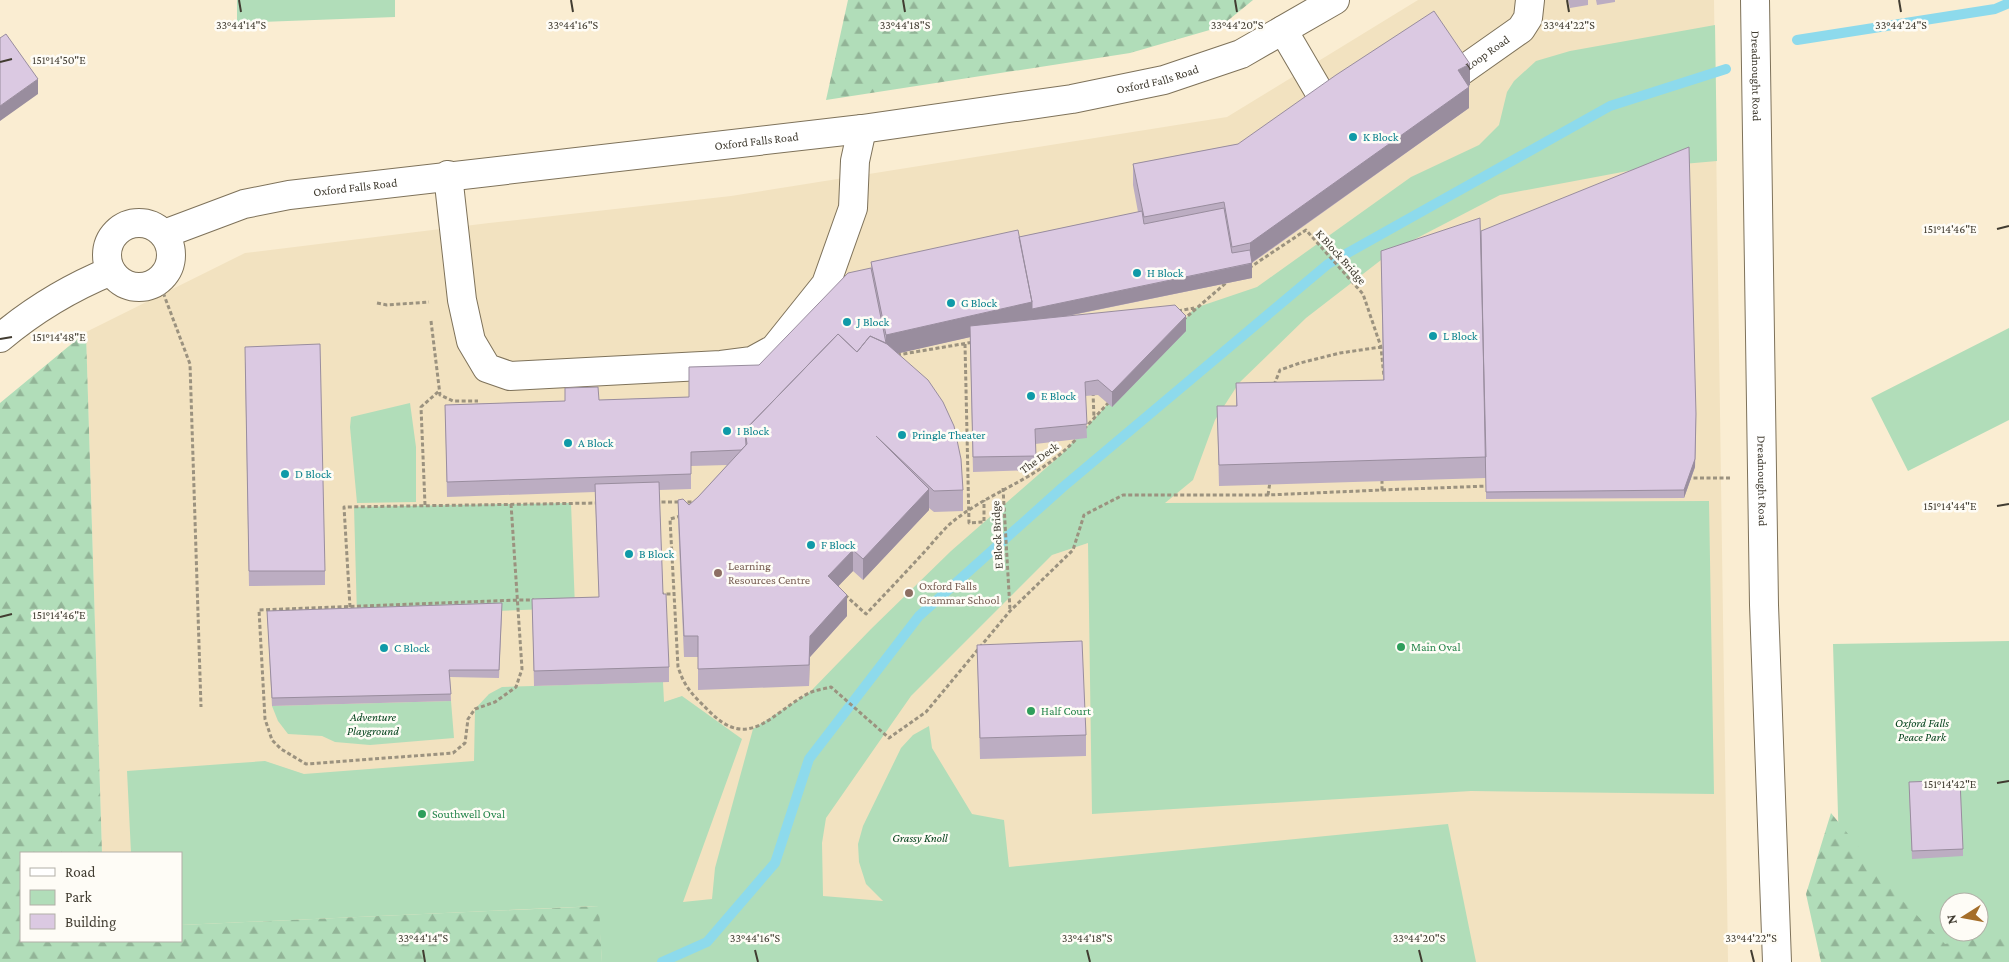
<svg xmlns="http://www.w3.org/2000/svg" width="2009" height="962" viewBox="0 0 2009 962" font-family="'Crimson Pro',serif">
  <style>
    .built { fill: #f2e2c0 }
    .green { fill: #b1ddb9; fill-rule: evenodd }
    .forest { fill: url(#forest-firs) }
    .lines { fill: none; stroke-linecap: round; stroke-linejoin: round }
    .stream { stroke: #8ddaec; stroke-width: 10 }
    .minor-casing { stroke: #7e725a; stroke-width: 30 }
    .path { stroke: #9b927f; stroke-width: 3; stroke-dasharray: 4 2.5; stroke-linecap: butt }
    .minor { stroke: #fff; stroke-width: 28 }
    .wall { fill: #bcadc2 }
    .shaded-wall { fill: #998d9e }
    .building { fill: #dbc9e2; stroke: #998d9e }
    .ticks { fill: none; stroke: #413c31; stroke-width: 2 }
    .culture-dot { fill: #0f9aa8; stroke: #fefcf6; stroke-width: 2 }
    .education-dot { fill: #8d6e63; stroke: #fefcf6; stroke-width: 2 }
    .leisure-dot { fill: #2e9e5b; stroke: #fefcf6; stroke-width: 2 }
    .labels { text-anchor: middle; stroke-width: 5; stroke-linejoin: round; paint-order: stroke }
    .street-label { font-size: 12px; fill: #413c31; stroke: #fefcf6 }
    .culture-label { font-size: 12px; fill: #0d838f; stroke: #fefcf6; text-anchor: start }
    .education-label { font-size: 12px; fill: #785e54; stroke: #fefcf6; text-anchor: start }
    .leisure-label { font-size: 12px; fill: #27864d; stroke: #fefcf6; text-anchor: start }
    .park-label { font-size: 12px; font-style: italic; fill: #05431d; stroke: #fefcf6 }
    .ticks-label { font-size: 12px; text-anchor: middle; fill: #413c31; stroke: #fefcf6; stroke-width: 5; stroke-linejoin: round; paint-order: stroke }
  </style>
  <defs>
    <pattern id="forest-firs" width="22" height="20" patternUnits="userSpaceOnUse" patternTransform="scale(1.25)"><rect width="22" height="20" fill="#b1ddb9"/><path d="M5 1l3.5 6h-7zM16 11l3.5 6h-7z" fill="#92b497"/></pattern>
  </defs>
  <rect width="100%" height="100%" fill="#faedd2"/>
  <path class="built" d="M1418 0H1714L1728 962H602L599 906 181 925V853H102L86 332 245 253 489 223 731 196 1227 117Z"/>
  <path class="green" d="M237 0H395V17L237 23Z
    M1715 25 1717 161 1649 167 1500 195 1394 250 1306 318 1239 383 1215 420 1193 480 1165 503 1709 501 1714 794 1471 791 1092 814 1088 543 1052 555 911 696 826 818 822 843 823 896 883 901 866 884 859 862 858 844 863 826 901 748 913 735 929 726 932 748 972 814 1004 820 1009 867 1448 824 1476 962H602L598 906 181 925V853H131L127 771 265 761 304 774 474 761 475 709 489 694 502 687 663 682 664 702 682 696 742 739 683 902 712 899 715 868 753 729 810 692 871 629 951 551 1062 454 1195 308 1257 287 1411 177 1479 145 1499 125 1507 92 1514 81 1536 61 1570 51Z
    M2009 328V420L1908 471 1871 398Z
    M410 403 416 447V502L357 503 350 427 351 417Z
    M571 503 575 608 357 616 354 507Z
    M2009 641V962H1919L1842 951 1833 644ZM1949 902H1979V932H1949Z
    M451 701 454 738 370 745 335 742 322 736 288 734 278 721 272 706Z"/>
  <path class="forest" d="M848 0H1253L1220 27 1130 53 826 100Z
    M86 332 102 853H21V941H181V925L599 906 602 962H0V403Z
    M1831 813 1900 898 1945 944 2009 932V962H1821L1806 894Z"/>
  <g class="lines">
    <path class="stream" d="M1797 40 1995 9 2009 3
      M662 962 707 942 775 863 809 759 919 616 1063 487 1328 264 1610 106 1726 69"/>
    <defs>
      <g id="minor">
        <path id="s1" d="M1755 0 1764 605 1777 962"/>
        <path d="M1283 30 1335 119"/>
        <path id="s2" d="M1440 86 1521 29 1528 18 1530 0"/>
        <path d="M448 175 462 300 471 341 487 368 510 376 721 365 752 361 774 349 826 284 853 208 855 161 862 129"/>
        <circle cx="139" cy="255" r="32"/>
        <path id="s3" d="M164 234 244 204 289 195 862 129 1072 99 1164 80 1241 54 1335 0"/>
        <path d="M0 338C32 311 72 287 111 271"/>
      </g>
    </defs>
    <use href="#minor" class="minor-casing"/>
    <path class="path" d="M1249 268 1306 230 1363 294 1381 347 1384 377
      M161 287 190 364 201 707
      M377 303 387 305 429 302
      M1178 311 1194 308
      M1183 320 1227 282
      M431 321 440 395 453 401H478
      M965 344 969 523 984 522V500
      M897 355 974 342
      M1274 385 1280 370 1300 363 1340 353 1381 347
      M1093 392 1094 418
      M1084 429 1110 401
      M1687 478H1731
      M1003 488 1010 610
      M1382 490 1489 486
      M1268 495 1270 482
      M655 502H697
      M511 504 522 669 516 687 495 702 475 709 468 719 465 743 453 753 306 764 281 749 272 740 265 719 259 610 518 600H534
      M425 505 421 407 439 391
      M681 516 670 519 678 667C685 688 692 694 708 710 749 753 771 713 809 693 815 690 824 689 831 687L889 738 926 712 1010 611 1073 550 1084 515 1123 495H1268L1382 490V478
      M660 594H674
      M845 595 866 614C887 592 907 571 927 549 936 539 945 527 956 519 997 488 1041 478 1077 438
      M350 607 344 507 599 503"/>
    <use href="#minor" class="minor"/>
  </g>
  <path class="wall" d="M1568 0H1588V5L1570 8Z
    M1596 0H1615V2L1597 5Z
    M1470 85 1468 86 1469 108 1252 263V278L1068 316 1186 331 1112 407 1098 395 1085 396 1087 438 1035 444 1036 470 973 472 970 337 898 353 963 490V511L934 512 929 508V510L863 580 853 571 838 586 847 616 810 657 809 686 698 690V657H684L678 521V500L689 505 698 497 727 465 691 466V489L659 490 663 594 669 667V682L534 686 532 599 599 597 595 492 447 497 445 405 689 397 759 365 871 268V262L1019 237 1138 212 1133 185V164L1238 144Z
    M1481 231 1696 422 1695 467 1684 498 1486 499V478L1219 486 1217 406H1236V383L1383 380 1381 251Z
    M245 362 325 571V585L249 586Z
    M267 611H502L499 678 450 677 451 701 272 706Z
    M977 645 1086 735V756L980 759Z
    M1909 790 1963 849V856L1912 859Z"/>
  <path class="shaded-wall" d="M1470 64V85L1458 92V70Z
    M38 79V94L0 121V106Z
    M1469 87V108L1251 263H1252V278L1032 323V309L1250 264V243Z
    M1032 302V323L887 356 886 350V335Z
    M1186 316V331L1112 407V392Z
    M1696 414 1695 467 1684 498V490Z
    M929 489V510L863 580V559Z
    M853 550V571L828 597V576Z
    M847 595V616L810 657 809 686 810 636Z"/>
  <path class="building" d="M1434 11 1470 64 1458 70 1469 87 1250 243 1232 247 1224 202 1144 217 1133 164 1238 144 1336 75Z
    M6 34 38 79 0 106V38Z
    M1689 147 1696 414 1695 459 1684 490 1486 492 1481 231Z
    M1224 208 1232 253 1250 250 1252 263 1032 309V302L1019 237 1142 211 1144 224Z
    M1480 218 1486 457 1219 465 1217 406H1237L1236 383 1384 380 1381 251Z
    M1018 230 1032 302 886 335 871 262Z
    M871 268 886 343 870 336 857 352 838 334 745 430 746 445 741 450 691 452V474L447 482 445 405 565 401V388L598 387 599 400 689 397V367L759 365 848 273Z
    M1175 305 1186 316 1112 392 1098 380 1085 382 1087 424 1035 429 1036 456 973 457 970 326Z
    M838 334 857 352 870 336 887 344 928 380 943 402 954 426 961 459 963 490 934 491 876 436 929 489 863 559 853 550 828 576 847 595 810 636 809 665 698 669V636H684L678 500 683 499 689 505 698 497 747 444 745 430Z
    M320 344 325 571H249L245 347Z
    M659 482 663 594H666L669 667 534 671 532 599 599 597 595 484Z
    M502 603 499 670H449L451 694 272 698 267 611Z
    M1082 641 1086 735 980 738 977 645Z
    M1960 780 1963 849 1912 851 1909 782Z"/>
  <path class="ticks" d="M239 0 241 12M571 0 573 12M903 0 905 12M1235 0 1237 12M1567 0 1569 12M1899 0 1901 12M0 62 12 59M1997 229 2009 226M0 339 12 337M1997 506 2009 504M0 617 12 614M1997 783 2009 781M423 950 425 962M755 950 758 962M1087 950 1090 962M1419 950 1422 962M1751 950 1754 962"/>
  <g class="culture-dot">
    <circle cx="1353" cy="137" r="5"/>
    <circle cx="1137" cy="273" r="5"/>
    <circle cx="951" cy="303" r="5"/>
    <circle cx="847" cy="322" r="5"/>
    <circle cx="1433" cy="336" r="5"/>
    <circle cx="1031" cy="396" r="5"/>
    <circle cx="727" cy="431" r="5"/>
    <circle cx="902" cy="435" r="5"/>
    <circle cx="568" cy="443" r="5"/>
    <circle cx="285" cy="474" r="5"/>
    <circle cx="811" cy="545" r="5"/>
    <circle cx="629" cy="554" r="5"/>
    <circle cx="384" cy="648" r="5"/>
  </g>
  <g class="education-dot">
    <circle cx="718" cy="573" r="5"/>
    <circle cx="909" cy="593" r="5"/>
  </g>
  <g class="leisure-dot">
    <circle cx="1401" cy="647" r="5"/>
    <circle cx="1031" cy="711" r="5"/>
    <circle cx="422" cy="814" r="5"/>
  </g>
  <g class="labels">
    <g class="street-label">
      <text dy="4" stroke="none"><textPath href="#s2" startOffset="58">Loop Road</textPath></text>
      <text dy="4" stroke="none"><textPath href="#s1" startOffset="76">Dreadnought Road</textPath></text>
      <text dy="4" stroke="none"><textPath href="#s3" startOffset="1008">Oxford Falls Road</textPath></text>
      <text dy="4" stroke="none"><textPath href="#s3" startOffset="602">Oxford Falls Road</textPath></text>
      <text dy="4" stroke="none"><textPath href="#s3" startOffset="198">Oxford Falls Road</textPath></text>
      <text transform="translate(1341 257) rotate(48)" y="4">K Block Bridge</text>
      <text transform="translate(1039 458) rotate(-36)" y="4">The Deck</text>
      <text dy="4" stroke="none"><textPath href="#s1" startOffset="481">Dreadnought Road</textPath></text>
      <text transform="translate(997 535) rotate(-93)" y="4">E Block Bridge</text>
    </g>
    <g class="culture-label">
      <text x="1363" y="141">K Block</text>
      <text x="1147" y="277">H Block</text>
      <text x="961" y="307">G Block</text>
      <text x="857" y="326">J Block</text>
      <text x="1443" y="340">L Block</text>
      <text x="1041" y="400">E Block</text>
      <text x="737" y="435">I Block</text>
      <text x="912" y="439">Pringle Theater</text>
      <text x="578" y="447">A Block</text>
      <text x="295" y="478">D Block</text>
      <text x="821" y="549">F Block</text>
      <text x="639" y="558">B Block</text>
      <text x="394" y="652">C Block</text>
    </g>
    <g class="education-label">
      <text x="728" y="570">Learning<tspan x="728" dy="14">Resources Centre</tspan></text>
      <text x="919" y="590">Oxford Falls<tspan x="919" dy="14">Grammar School</tspan></text>
    </g>
    <g class="leisure-label">
      <text x="1411" y="651">Main Oval</text>
      <text x="1041" y="715">Half Court</text>
      <text x="432" y="818">Southwell Oval</text>
    </g>
    <g class="park-label">
      <text x="373" y="721">Adventure<tspan x="373" dy="14">Playground</tspan></text>
      <text x="1922" y="727">Oxford Falls<tspan x="1922" dy="14">Peace Park</tspan></text>
      <text x="920" y="842">Grassy Knoll</text>
    </g>
  </g>
  <g class="ticks-label">
    <text x="241" y="29">33°44'14"S</text>
    <text x="905" y="29">33°44'18"S</text>
    <text x="1237" y="29">33°44'20"S</text>
    <text x="1569" y="29">33°44'22"S</text>
    <text x="1901" y="29">33°44'24"S</text>
    <text x="573" y="29">33°44'16"S</text>
    <text x="59" y="64">151°14'50"E</text>
    <text x="1950" y="233">151°14'46"E</text>
    <text x="59" y="341">151°14'48"E</text>
    <text x="1950" y="510">151°14'44"E</text>
    <text x="59" y="619">151°14'46"E</text>
    <text x="1950" y="788">151°14'42"E</text>
    <text x="423" y="942">33°44'14"S</text>
    <text x="755" y="942">33°44'16"S</text>
    <text x="1087" y="942">33°44'18"S</text>
    <text x="1419" y="942">33°44'20"S</text>
    <text x="1751" y="942">33°44'22"S</text>
  </g>
  <rect x="20" y="852" width="162" height="90" fill="#fefcf6" stroke="#b2afa7"/>
  <rect x="30" y="868" width="25" height="8" fill="#ffffff" stroke="#b2afa7"/>
  <text x="65" y="877" font-size="15" fill="#413c31">Road</text>
  <rect x="30" y="890" width="25" height="15" fill="#b1ddb9" stroke="#b2afa7"/>
  <text x="65" y="902" font-size="15" fill="#413c31">Park</text>
  <rect x="30" y="914" width="25" height="15" fill="#dbc9e2" stroke="#b2afa7"/>
  <text x="65" y="927" font-size="15" fill="#413c31">Building</text>
  <g transform="translate(1964 917) rotate(259)"><circle r="24" fill="#fefcf6" stroke="#b2afa7"/>
  <path d="M0-4L9 19L0 12L-9 19Z" fill="#a56e29"/>
  <text y="-8" font-size="14" font-weight="bold" text-anchor="middle" fill="#413c31">N</text>
  </g>
</svg>
